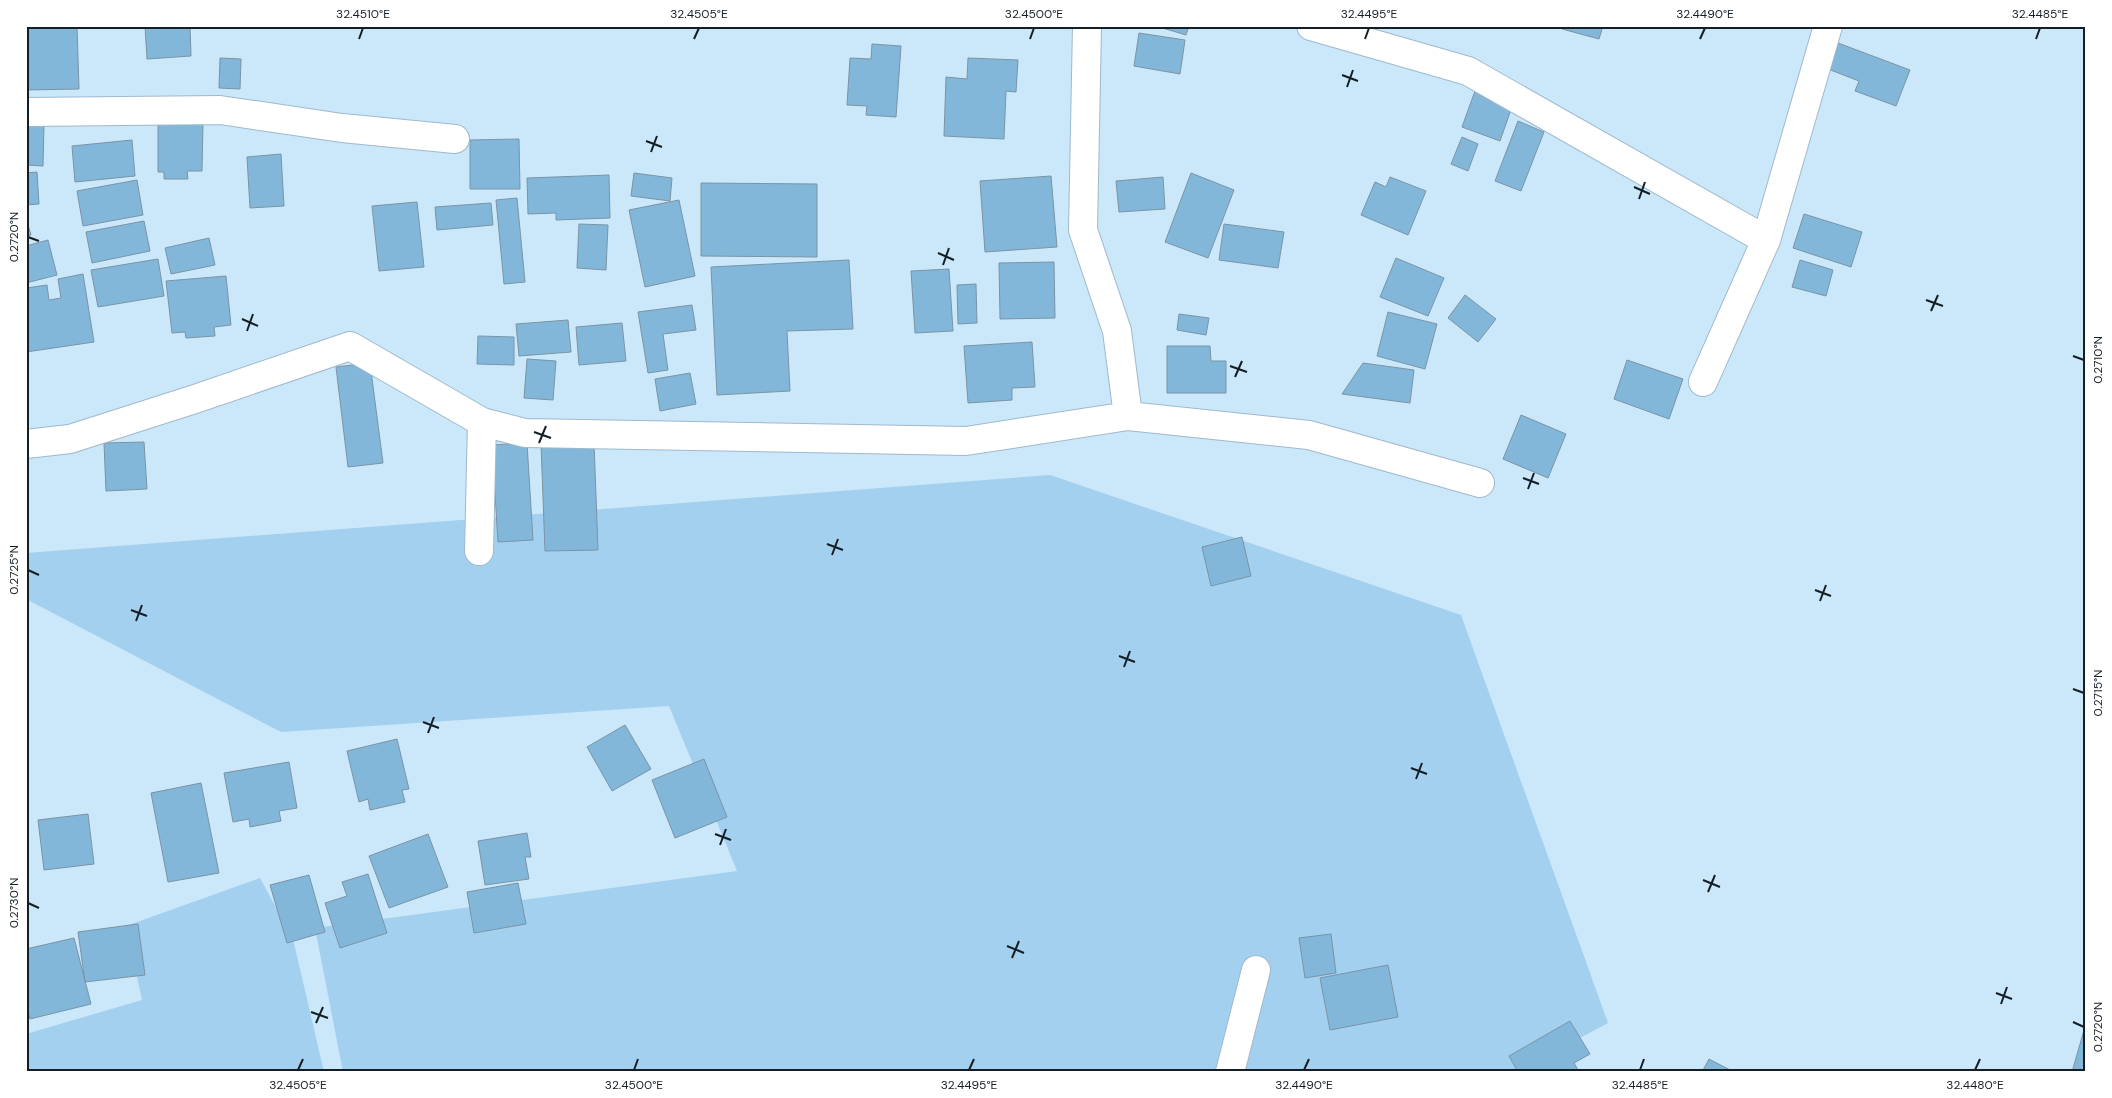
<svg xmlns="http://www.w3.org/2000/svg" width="2112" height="1098" viewBox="0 0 2112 1098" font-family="'DM Sans',sans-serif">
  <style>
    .green { fill: #a3d0ef }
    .building { fill: #82b7da; stroke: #7a94a5 }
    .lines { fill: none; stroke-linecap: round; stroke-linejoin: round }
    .minor-casing { stroke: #9fb9cc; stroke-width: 30 }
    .minor { stroke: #fff; stroke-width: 28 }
    .ticks { fill: none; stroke: #141e25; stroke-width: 2 }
    .neatline { fill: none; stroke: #141e25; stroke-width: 2 }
    .ticks-label { font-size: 12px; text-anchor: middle; fill: #141e25 }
  </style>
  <rect width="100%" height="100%" fill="#cbe7fa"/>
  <path class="green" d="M1050 475 1461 615 1608 1023 1516 1072H343L315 928 737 871 669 706 281 732 26 599V553Z
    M260 878 293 939 324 1072H26V1034L142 1000 126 926Z"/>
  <path class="building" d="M26 26H77L79 89 26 90Z
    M145 26H190L191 56 147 59Z
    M1156 26H1189L1186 35Z
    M1563 26H1603L1599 39 1562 29Z
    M1139 33 1185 40 1180 74 1134 66Z
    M1838 43 1910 70 1896 106 1855 91 1859 81 1828 69Z
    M872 44 901 46 896 117 866 115 867 106 847 105 850 58 871 59Z
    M220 58 241 59 240 89 219 88Z
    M968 58 1018 60 1016 92 1006 91 1004 139 944 136 946 77 967 79Z
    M1475 91 1513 104 1500 141 1462 127Z
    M158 121 203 122 202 171H187L188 179H164V172H158Z
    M1518 121 1544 132 1521 191 1495 181Z
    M26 124 44 125 43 166 26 165Z
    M1462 137 1478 144 1468 171 1451 164Z
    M519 139 520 189H470V140Z
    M132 140 135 176 75 182 72 146Z
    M281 154 284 206 250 208 247 157Z
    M37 172 39 204 26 205V173Z
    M634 173 672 178 670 201 631 196Z
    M1191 173 1234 190 1208 258 1165 242Z
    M609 175 610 218 556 220V213L528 214 527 178Z
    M1051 176 1057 247 985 252 980 181Z
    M1163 177 1165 209 1119 212 1116 181Z
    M1390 177 1426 191 1408 235 1361 215 1375 182 1386 187Z
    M137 180 143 215 83 226 77 191Z
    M701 183 817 184V257L701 256Z
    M517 198 525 282 504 284 496 200Z
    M679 200 695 276 645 287 629 210Z
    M417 202 424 267 379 271 372 206Z
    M491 203 493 225 437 230 435 207Z
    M1804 214 1862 232 1851 267 1793 248Z
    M26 218 31 235 26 236Z
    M144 221 150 251 92 263 86 232Z
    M579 224 608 225 606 270 577 268Z
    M1224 224 1284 232 1278 268 1219 260Z
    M209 238 215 265 171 274 165 248Z
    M48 240 57 275 26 283V246Z
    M1396 258 1444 278 1428 316 1380 297Z
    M158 259 164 296 98 307 91 270Z
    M849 260 853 329 787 331 790 391 717 395 711 267Z
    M1800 260 1833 270 1826 296 1792 287Z
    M1054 262 1055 318 1000 319 999 263Z
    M949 269 953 331 915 333 911 271Z
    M83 274 94 342 26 352V288L47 285 49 300 61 298 58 279Z
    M226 276 231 325 214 327 215 336 186 338 185 332 172 333 166 281Z
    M976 284 977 323 958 324 957 285Z
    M1465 295 1496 319 1478 342 1448 318Z
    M692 305 696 330 663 334 668 370 648 373 638 312Z
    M1388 312 1437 324 1425 369 1377 356Z
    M1179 314 1209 318 1206 335 1177 330Z
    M568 320 571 352 519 356 516 324Z
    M622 323 626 361 579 365 576 327Z
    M478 336 514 337V365L477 364Z
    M1032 342 1035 387 1012 388V400L968 403 964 346Z
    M1167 346H1210L1211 361H1226V393H1167Z
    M527 359 556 361 553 400 524 398Z
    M1627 360 1683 379 1669 419 1614 399Z
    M370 363 383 463 348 467 336 367Z
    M1363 363 1414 370 1410 403 1342 394Z
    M690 373 696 404 660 411 655 379Z
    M1521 415 1566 434 1548 478 1503 459Z
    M144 442 147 489 106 491 104 443Z
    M594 442 598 550 545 551 541 444Z
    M527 443 533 540 498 542 492 445Z
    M1242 537 1251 576 1211 586 1202 547Z
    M625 725 651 769 612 791 587 747Z
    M397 739 409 789 402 790 405 802 370 810 368 799 359 802 347 751Z
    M704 759 727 817 675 838 652 780Z
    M289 762 297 808 279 811 281 821 250 827 249 819 233 822 224 773Z
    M201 783 219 873 168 882 151 793Z
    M88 814 94 864 44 870 38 820Z
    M527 833 531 857H525L529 879 485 885 478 841Z
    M428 834 448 887 389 908 369 856Z
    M368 874 387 933 340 948 325 903 347 896 342 882Z
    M309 875 325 932 287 943 270 885Z
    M518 883 526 924 474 933 467 892Z
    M138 924 145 975 85 982 78 932Z
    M1331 934 1336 973 1305 978 1299 938Z
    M74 938 91 1004 30 1019 26 1003V949Z
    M1388 965 1398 1017 1330 1030 1320 978Z
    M1570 1021 1590 1054 1574 1063 1579 1072H1518L1509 1056Z
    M2084 1030 2086 1031V1072H2072Z
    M1709 1059 1734 1072H1702Z"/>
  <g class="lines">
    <defs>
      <path id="minor" d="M1087 26 1083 230 1117 331 1128 416
        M1311 26 1468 71 1766 240
        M26 112 220 110 342 128 455 139
        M1703 382 1766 240 1828 26
        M26 444 70 439 195 399 350 346 482 422 525 433 966 441 1128 416 1309 435 1480 483
        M479 551 482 422
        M1230 1072 1256 970"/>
    </defs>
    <use href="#minor" class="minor-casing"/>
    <use href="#minor" class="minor"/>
  </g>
  <path class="ticks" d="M359 39 363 28M694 39 699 28M1030 39 1034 28M1365 39 1369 28M1700 39 1705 28M2036 39 2040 28M1342 75 1358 81M1347 87 1353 70M646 141 662 147M651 152 657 136M1634 187 1650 194M1639 199 1645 182M28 237 39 241M938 253 954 260M943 265 949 248M1926 300 1943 306M1931 311 1938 295M242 319 258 326M247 331 253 314M2073 356 2084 360M1230 366 1247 372M1235 377 1242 361M534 432 551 438M539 443 546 426M1523 478 1539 484M1528 489 1534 473M827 544 843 550M832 555 838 539M28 570 39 575M1815 590 1831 596M1820 601 1826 585M131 610 147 616M136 621 142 605M1119 656 1135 662M1124 667 1130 651M2073 689 2084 693M423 722 439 728M428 733 434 717M1411 768 1427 774M1416 779 1422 763M715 834 731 840M720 845 726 829M1703 880 1720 887M1708 892 1715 875M28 903 39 908M1007 946 1024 953M1012 958 1019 941M1996 993 2012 999M2001 1004 2007 987M311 1012 328 1018M2073 1022 2084 1027M316 1023 323 1007M298 1070 303 1059M634 1070 638 1059M969 1070 974 1059M1304 1070 1309 1059M1640 1070 1644 1059M1975 1070 1980 1059"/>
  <rect width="2112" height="1098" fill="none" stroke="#ffffff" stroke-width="55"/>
  <rect x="28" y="28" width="2056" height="1042" class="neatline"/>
  <g class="ticks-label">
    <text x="363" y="18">32.4510°E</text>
    <text x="699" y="18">32.4505°E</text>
    <text x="1034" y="18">32.4500°E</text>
    <text x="1369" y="18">32.4495°E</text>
    <text x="1705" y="18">32.4490°E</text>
    <text x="2040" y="18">32.4485°E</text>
    <text transform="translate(14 237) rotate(-90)" y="4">0.2720°N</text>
    <text transform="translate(2098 360) rotate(-90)" y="4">0.2710°N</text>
    <text transform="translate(14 570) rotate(-90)" y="4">0.2725°N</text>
    <text transform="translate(2098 693) rotate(-90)" y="4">0.2715°N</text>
    <text transform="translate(14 903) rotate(-90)" y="4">0.2730°N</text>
    <text transform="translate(2098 1027) rotate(-90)" y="4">0.2720°N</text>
    <text x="298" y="1089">32.4505°E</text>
    <text x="634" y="1089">32.4500°E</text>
    <text x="969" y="1089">32.4495°E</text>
    <text x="1304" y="1089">32.4490°E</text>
    <text x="1640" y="1089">32.4485°E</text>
    <text x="1975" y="1089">32.4480°E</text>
  </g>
</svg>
